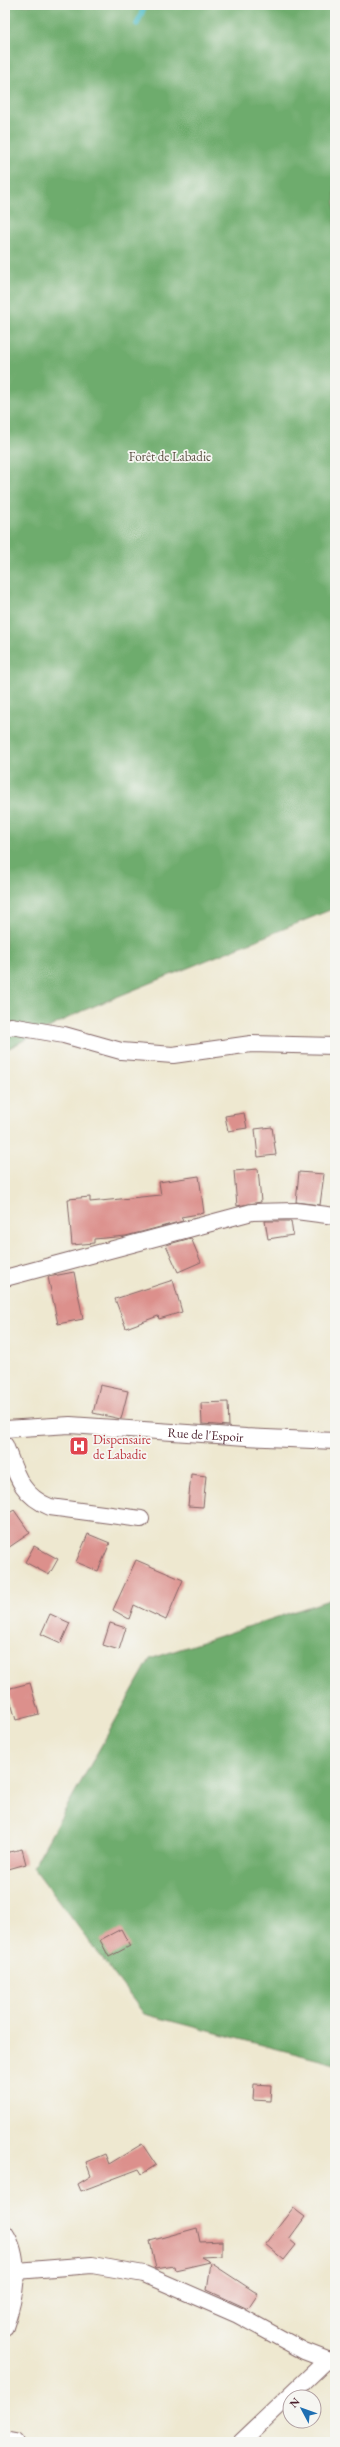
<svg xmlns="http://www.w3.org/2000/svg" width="340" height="2447" viewBox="0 0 340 2447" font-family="'EB Garamond',serif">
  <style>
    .forest { fill: #6eac6d; stroke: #5c664c }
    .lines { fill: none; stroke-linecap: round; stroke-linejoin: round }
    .stream { stroke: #4ebcc6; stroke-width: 5.5 }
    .building { fill: #dc908c }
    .street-casing { stroke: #836565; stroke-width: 18 }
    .street { stroke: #fff; stroke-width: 16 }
    .labels { text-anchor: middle; stroke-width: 3.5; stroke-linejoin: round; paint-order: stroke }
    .park-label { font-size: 13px; fill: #5d5144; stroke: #f6f6f2 }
    .street-label { font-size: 13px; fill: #4a1f2b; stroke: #f6f6f2 }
    .health-label { font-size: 13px; fill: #be3a42; stroke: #f6f6f2; text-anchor: start }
  </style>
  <rect width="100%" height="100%" fill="#f6f6f2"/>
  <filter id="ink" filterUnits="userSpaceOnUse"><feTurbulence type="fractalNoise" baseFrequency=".025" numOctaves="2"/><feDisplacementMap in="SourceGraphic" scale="8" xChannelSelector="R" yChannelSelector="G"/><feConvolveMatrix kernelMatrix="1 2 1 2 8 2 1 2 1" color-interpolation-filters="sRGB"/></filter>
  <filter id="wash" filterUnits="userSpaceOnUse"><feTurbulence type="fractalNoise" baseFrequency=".012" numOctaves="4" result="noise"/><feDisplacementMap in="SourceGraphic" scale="16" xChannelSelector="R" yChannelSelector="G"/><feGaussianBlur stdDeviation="0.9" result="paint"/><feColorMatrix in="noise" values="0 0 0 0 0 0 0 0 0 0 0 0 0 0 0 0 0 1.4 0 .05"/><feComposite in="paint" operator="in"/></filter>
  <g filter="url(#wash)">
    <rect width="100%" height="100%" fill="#eee8d0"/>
    <path class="forest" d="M5 5H335V908L82 1011 5 1050Z
      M335 1598V2064L144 2014 33 1867 150 1659Z"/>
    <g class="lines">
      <path class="stream" d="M137 24 145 5"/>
    </g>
    <g id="blocks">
      <path class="building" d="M244 1113 247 1128 228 1131 225 1116Z
        M272 1127 276 1155 258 1157 255 1129Z
        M258 1169 261 1202 237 1206 234 1171Z
        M299 1172 324 1174 320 1205 296 1202Z
        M199 1176 204 1213 181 1217 183 1221 126 1236 94 1239V1243L72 1245 68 1199 90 1197V1202L161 1195 159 1182Z
        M265 1221H291L293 1235 268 1239Z
        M191 1238 201 1262 178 1272 166 1245Z
        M74 1272 83 1319 58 1324 48 1277Z
        M173 1280 182 1312 159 1319 158 1316 126 1328 115 1299Z
        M100 1385 128 1391 121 1419 93 1413Z
        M228 1402 229 1426 202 1424 201 1403Z
        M191 1474 206 1476 203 1507 188 1506Z
        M14 1510 30 1533 5 1550V1516Z
        M88 1534 110 1543 98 1571 76 1562Z
        M34 1546 58 1559 49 1575 25 1562Z
        M136 1560 183 1580 166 1620 134 1605 129 1619 113 1610Z
        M50 1614 70 1623 61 1643 41 1634Z
        M110 1623 126 1628 119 1650 103 1645Z
        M30 1683 39 1714 16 1720 7 1689Z
        M22 1849 26 1864 5 1870V1853Z
        M121 1929 130 1946 109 1957 100 1940Z
        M254 2084 271 2085 270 2101 253 2100Z
        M142 2144 156 2165 142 2174 139 2169 81 2191 78 2184 91 2176 86 2162 105 2154 109 2164Z
        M293 2208 305 2217 289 2239 296 2245 284 2260 265 2244Z
        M197 2228 200 2242 222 2241V2256L201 2257 210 2262 175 2270 174 2266 156 2269 150 2241Z
        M211 2263 258 2294 248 2309 207 2290Z"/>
    </g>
  </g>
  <g filter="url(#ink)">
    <use href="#blocks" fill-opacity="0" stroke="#836565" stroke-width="1"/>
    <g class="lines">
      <defs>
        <g id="street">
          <path d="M5 1029 11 1026 64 1035 121 1051 173 1055 251 1044 335 1046"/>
          <path d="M5 1278 252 1212 296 1211 335 1216"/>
          <path id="s1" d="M5 1429 70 1425 246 1437 335 1441"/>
          <path d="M5 1445C16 1473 20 1495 50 1507L141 1519"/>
          <path d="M5 2233C23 2260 15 2298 5 2327"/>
          <path d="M17 2271 92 2265 144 2274 238 2315 304 2351 335 2363"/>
          <path d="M5 2440 16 2442"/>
          <path d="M241 2442 327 2360"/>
        </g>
      </defs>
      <use href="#street" class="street-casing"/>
      <use href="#street" class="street"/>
    </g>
  </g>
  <defs>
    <symbol id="hospital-square" viewBox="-11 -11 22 22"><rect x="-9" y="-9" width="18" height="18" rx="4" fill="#e0444e" stroke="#f6f6f2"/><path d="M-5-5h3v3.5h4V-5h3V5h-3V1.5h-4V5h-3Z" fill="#fff"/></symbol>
  </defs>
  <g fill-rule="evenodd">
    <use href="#hospital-square" x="68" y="1435" width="22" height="22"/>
  </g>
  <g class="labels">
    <g class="park-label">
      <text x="170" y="461">Forêt de Labadie</text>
    </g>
    <g class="street-label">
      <text dy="5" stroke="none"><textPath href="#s1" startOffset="201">Rue de l'Espoir</textPath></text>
    </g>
    <g class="health-label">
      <text x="93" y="1444">Dispensaire<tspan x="93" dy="15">de Labadie</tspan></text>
    </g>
  </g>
  <rect width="340" height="2447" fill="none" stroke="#f6f6f2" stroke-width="20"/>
  <g transform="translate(302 2409) rotate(311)"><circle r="19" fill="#f6f6f2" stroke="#b1a0a2"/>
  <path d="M0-3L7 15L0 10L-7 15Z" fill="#1f6fb2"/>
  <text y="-6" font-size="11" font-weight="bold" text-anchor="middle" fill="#4a1f2b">N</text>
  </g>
</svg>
